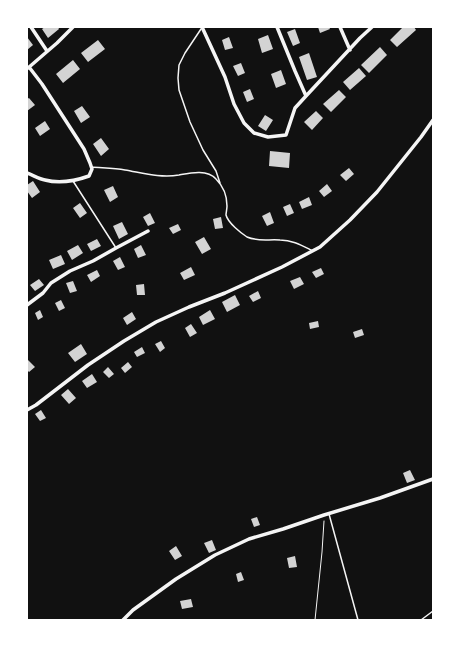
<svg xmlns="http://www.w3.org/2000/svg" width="460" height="647" viewBox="0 0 460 647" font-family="Montserrat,sans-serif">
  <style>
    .building { fill: #d3d3d3 }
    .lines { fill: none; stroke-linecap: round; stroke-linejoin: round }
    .path { stroke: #f5f5f5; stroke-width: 1 }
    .service { stroke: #f5f5f5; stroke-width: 1.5 }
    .minor { stroke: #f5f5f5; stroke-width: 3.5 }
  </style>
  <rect width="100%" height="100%" fill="#111"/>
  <path class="building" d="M45 27H58L59 29 48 38 42 29Z
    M318 27H329L330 29 320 33Z
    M403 27H414L416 30 397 47 390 40Z
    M295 29 300 43 293 46 287 32Z
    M268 35 273 49 262 53 258 39Z
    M27 37 33 45 27 50Z
    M229 37 233 48 225 50 222 40Z
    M98 40 105 49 88 62 81 53Z
    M380 47 387 55 369 73 361 65Z
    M309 53 317 77 307 80 299 57Z
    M73 60 80 69 63 83 56 74Z
    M241 63 245 73 238 76 233 66Z
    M359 68 366 76 350 90 343 82Z
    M281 70 286 84 276 88 271 74Z
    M250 89 254 99 247 102 243 92Z
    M339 90 346 97 331 112 323 104Z
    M29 98 35 105 27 111V99Z
    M82 106 90 117 81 123 74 111Z
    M316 111 323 118 312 130 304 122Z
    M265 115 273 120 266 131 258 126Z
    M45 121 50 129 40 136 35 128Z
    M101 138 109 149 101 156 93 144Z
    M270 151 290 153 289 168 269 166Z
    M349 168 354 174 346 181 340 175Z
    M33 181 40 192 32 198 27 191V185Z
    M327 184 332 191 324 197 319 191Z
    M113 186 118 197 110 202 104 190Z
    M309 197 312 205 302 209 299 202Z
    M80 203 87 213 80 218 73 208Z
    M290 204 294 213 287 216 283 207Z
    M270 212 274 223 267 226 262 216Z
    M150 213 155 223 148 226 143 217Z
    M221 217 223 228 215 229 213 219Z
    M122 222 128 234 119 239 113 226Z
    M178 224 181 230 173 234 169 228Z
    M204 237 211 249 202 254 195 242Z
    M97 239 101 246 91 251 87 244Z
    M78 245 83 253 72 260 67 251Z
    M141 245 146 255 138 258 134 249Z
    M61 255 65 264 53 269 49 260Z
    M120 257 125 267 118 270 113 261Z
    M191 267 195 275 184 280 180 273Z
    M321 268 324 274 316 278 312 272Z
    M97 270 100 276 91 282 87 275Z
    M300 277 304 284 294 289 290 281Z
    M39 279 44 285 35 291 30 285Z
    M73 281 77 291 70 293 66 283Z
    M144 284 145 295H137L136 285Z
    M258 291 261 298 253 302 249 296Z
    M235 295 240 305 227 312 222 302Z
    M61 300 65 308 59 311 55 303Z
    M40 310 43 317 38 320 35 313Z
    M210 310 215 319 203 325 199 317Z
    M132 312 136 319 127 325 123 318Z
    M318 321 319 327 310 329 309 323Z
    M191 324 197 333 190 337 185 328Z
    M362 329 364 335 355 338 353 332Z
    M161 341 165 348 160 352 155 344Z
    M81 344 87 354 75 362 68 353Z
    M142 347 145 353 137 357 134 352Z
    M27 359 35 367 29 372 27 370Z
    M128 362 132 367 125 373 121 368Z
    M108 367 114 374 109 378 103 372Z
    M92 374 97 382 87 388 82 381Z
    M68 389 76 398 69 404 61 395Z
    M41 410 46 418 40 421 35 414Z
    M410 470 415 480 407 483 403 473Z
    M257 517 260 525 254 527 251 519Z
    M212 540 216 550 209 553 204 543Z
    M176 546 182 556 175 560 169 551Z
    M295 556 297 567 289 568 287 558Z
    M241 572 244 580 238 582 236 574Z
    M191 599 193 607 182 609 180 601Z"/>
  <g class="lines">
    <path class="path" d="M315 620 322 552 324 521"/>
    <path class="service" d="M201 29 185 53 179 65 178 78 179 90 190 122 203 150 216 171 220 183
      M91 167C102 168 114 168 125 170 143 173 160 178 179 175 190 173 207 169 216 179 224 187 227 196 227 206 227 209 226 213 226 215 228 223 241 233 247 237 258 242 269 239 280 240 292 240 301 245 311 250
      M73 181 116 248
      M329 514 358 620
      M421 620 433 611"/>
    <path class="minor" d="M31 27 47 51
      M202 27 225 77 234 104 244 123 254 133 268 137 286 135 295 108 306 96 360 38 372 27
      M277 27 295 71 306 96
      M340 27 350 50
      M28 68 57 43 73 27
      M27 173C33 175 39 179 45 180 60 184 75 181 89 176L92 169 90 163 84 149 42 84 29 67
      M27 305 43 293 51 283 70 271 93 261 116 248 148 231
      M27 410 36 405 88 365 124 341 156 322 189 307 225 293 282 267 320 247 350 220 377 192 421 137 433 120
      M123 620 133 610 176 579 215 555 249 539 283 529 324 515 380 498 433 479"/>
  </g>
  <rect width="460" height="647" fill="none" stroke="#ffffff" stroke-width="56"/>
</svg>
